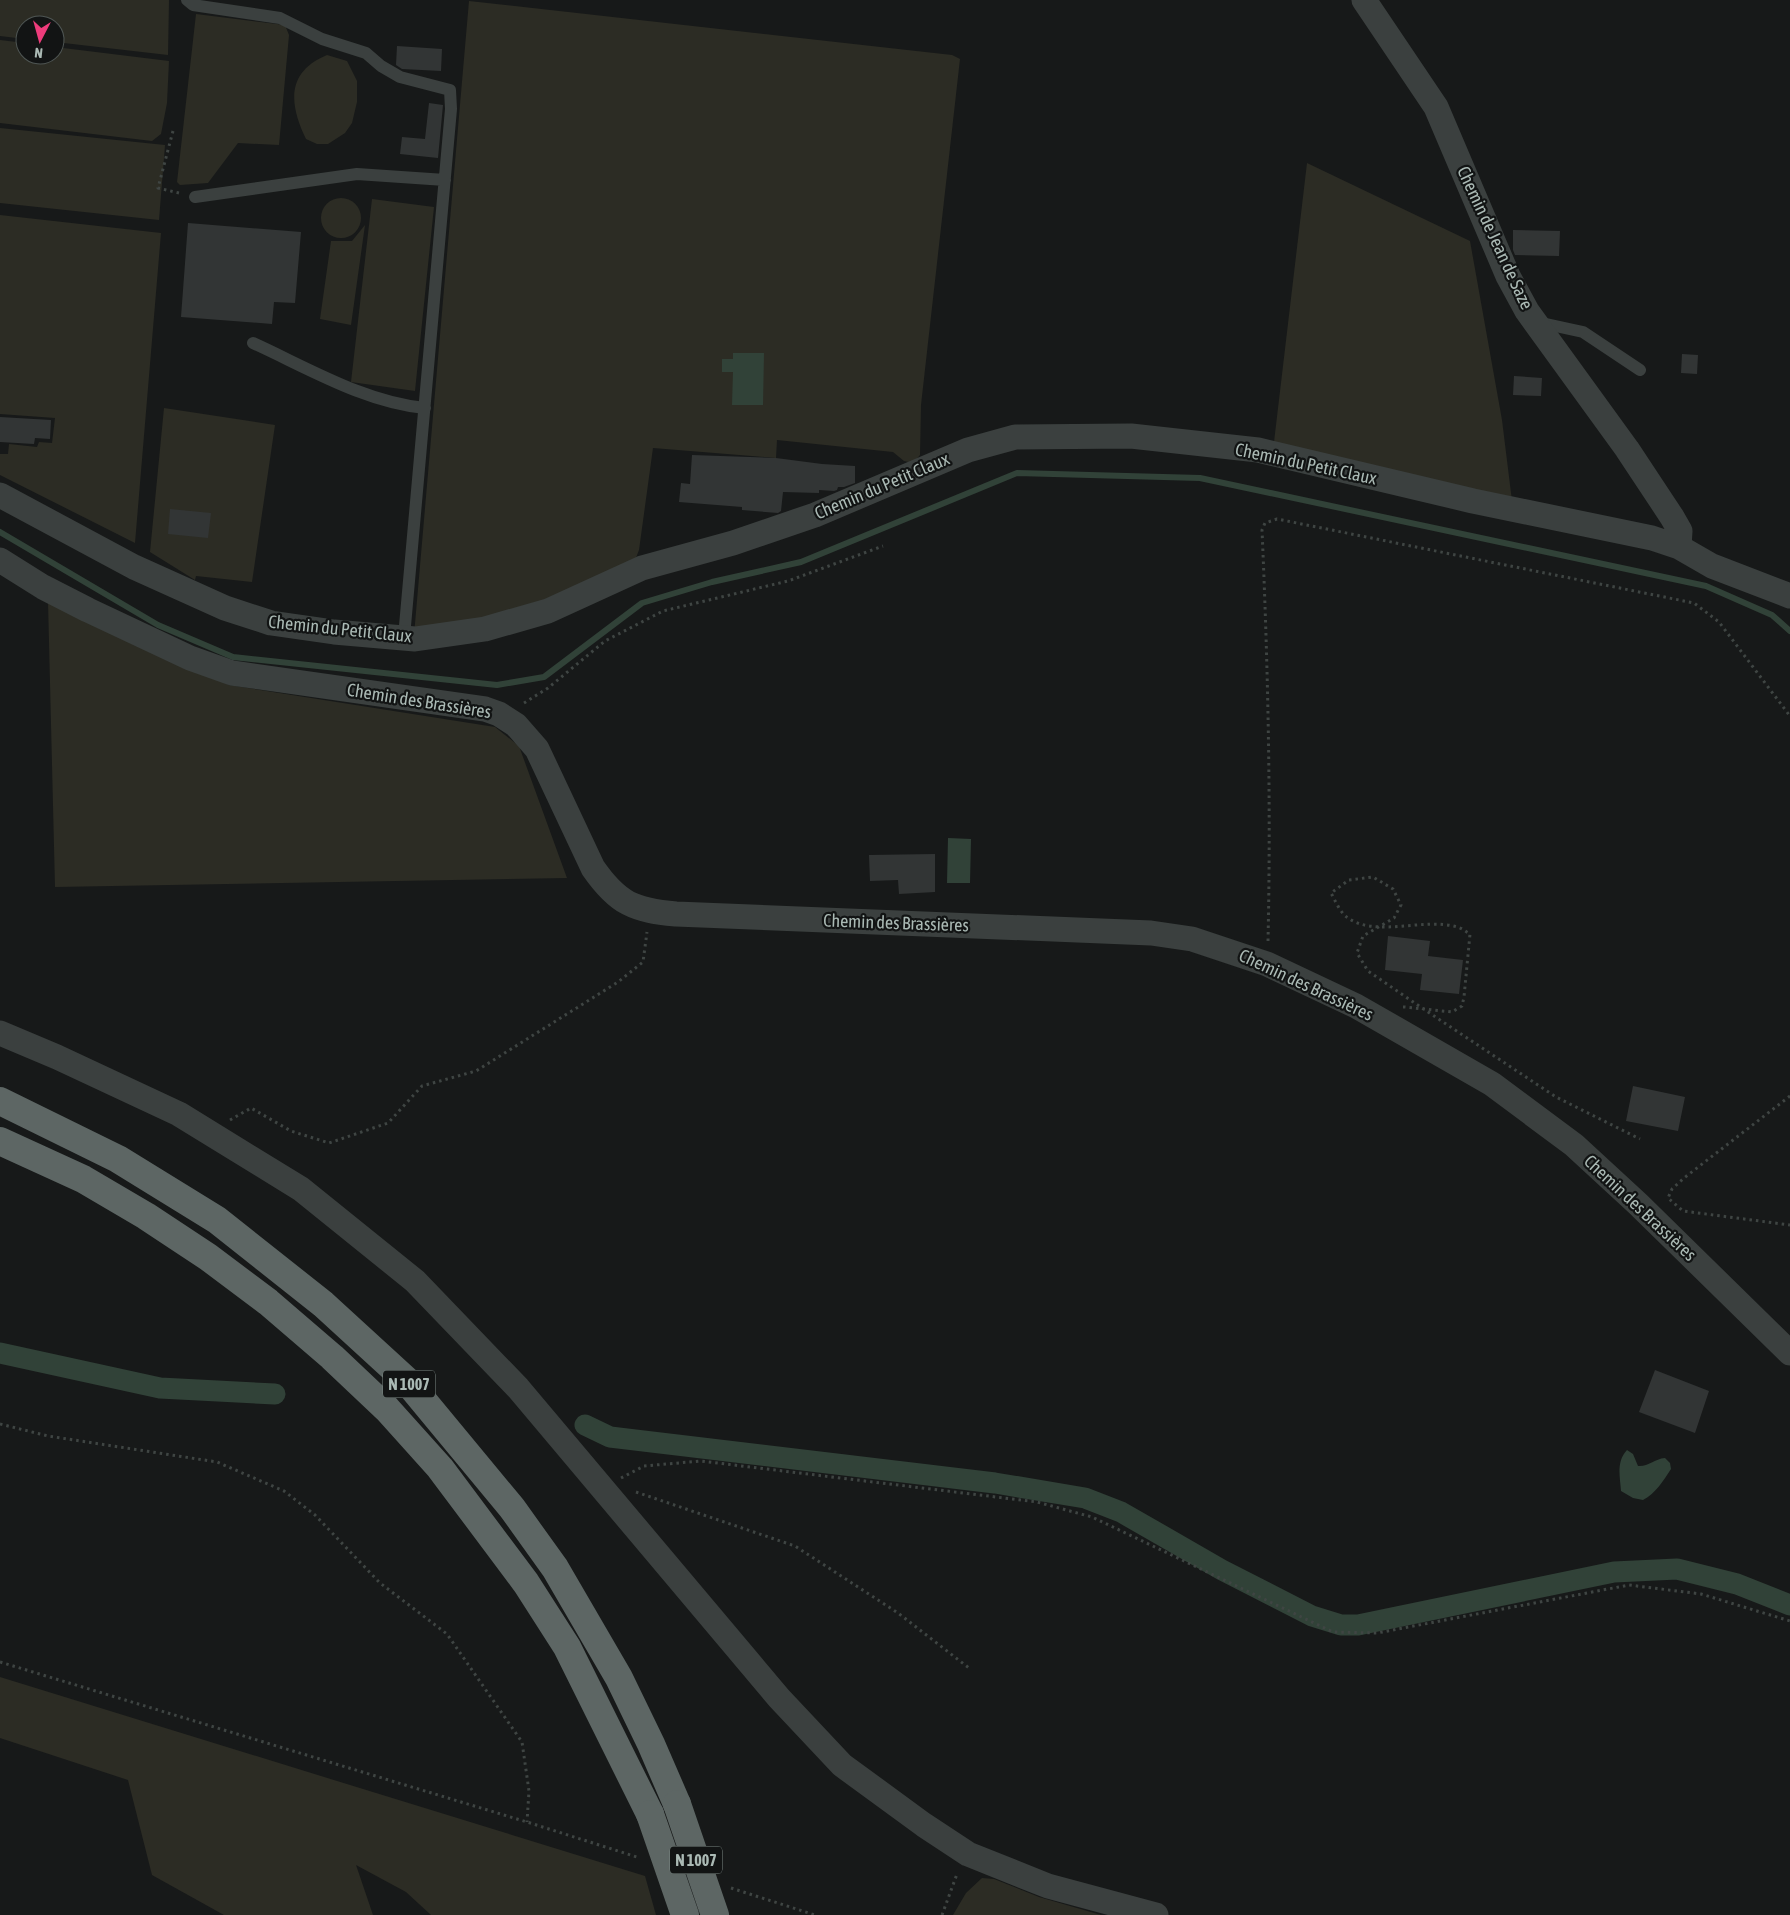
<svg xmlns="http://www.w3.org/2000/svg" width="1790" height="1915" viewBox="0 0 1790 1915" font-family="'Asap Condensed',sans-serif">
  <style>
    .green { fill: #2c2c24 }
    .water { fill: #314238 }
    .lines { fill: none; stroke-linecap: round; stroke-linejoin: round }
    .stream { stroke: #314238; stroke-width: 6 }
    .canal { stroke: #314238; stroke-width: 21 }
    .building { fill: #323535 }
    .path { stroke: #3f4543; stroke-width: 3; stroke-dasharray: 2.5 4; stroke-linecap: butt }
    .service { stroke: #3b403f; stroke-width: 12 }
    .minor { stroke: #3b403f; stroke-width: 25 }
    .trunk { stroke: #5d6664; stroke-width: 28 }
    .trunk-bridge { stroke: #5d6664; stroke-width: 28 }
    .labels { text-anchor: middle; stroke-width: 4.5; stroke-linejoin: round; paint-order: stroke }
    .shield { fill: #121414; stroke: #7c8884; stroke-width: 1 }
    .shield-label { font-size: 16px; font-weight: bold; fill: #aab9b4 }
    .street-label { font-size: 18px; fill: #aab9b4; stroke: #121414 }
  </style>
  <rect width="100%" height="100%" fill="#171919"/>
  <path class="green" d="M0 0H169L168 55 55 42V25H25V39L0 36Z
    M469 1 952 55 960 59 921 405 920 455 913 463 904 461 893 452 777 440 776 458 653 448 639 550 634 563 547 606 414 635Z
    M196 14 285 25 289 35 279 145 238 143 208 183 180 185 177 182Z
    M0 40 25 43V55H55V47L169 61 167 103 161 134 152 141 0 123Z
    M327 55 347 61 357 81V102L352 123 345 133 328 144H317L306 139C289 104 286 72 327 55Z
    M0 128 165 145 159 220 0 203Z
    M1307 163 1470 241 1502 420 1512 501 1274 442Z
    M321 218a20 20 0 1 1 40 0a20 20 0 1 1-40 0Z
    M372 199 434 207 415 391 351 382Z
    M0 215 161 233 135 543 0 475V454H8L9 444 37 447 39 442 52 443 55 418 0 414Z
    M365 225 351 325 320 319 331 241H352Z
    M164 408 275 425 252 582 196 576 195 580 150 552Z
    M48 601 229 685 495 727 519 746 567 878 55 887Z
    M0 1677 645 1876 656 1915H431L406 1892 356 1865 373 1915H224L152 1875 128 1780 0 1738Z
    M982 1878 994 1879 1039 1897 1101 1915H953L966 1893Z"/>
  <path class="water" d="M733 353H764L763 405H732L733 372H722V359H733Z
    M948 838 971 839 970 883H947Z
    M1627 1450 1633 1454 1638 1466C1648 1467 1654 1459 1665 1458L1670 1463 1671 1469C1663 1481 1656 1493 1643 1500L1633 1498 1621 1491C1620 1476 1616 1462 1627 1450Z"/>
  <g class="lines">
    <path class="stream" d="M0 532 158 625 233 657 497 685 544 677 642 603 712 582 801 562 1017 473 1200 478 1706 586 1772 615 1790 631"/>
    <path class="canal" d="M0 1353 160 1388 275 1394
      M585 1425 610 1437 995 1483 1085 1498 1121 1512 1222 1570 1312 1616 1341 1625H1358L1614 1572 1677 1569 1737 1584 1790 1605"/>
  </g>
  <path class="building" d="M397 46 442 49 441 71 402 69 396 65Z
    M429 103 443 105 438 158 400 154 402 137 425 139Z
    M188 223 301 232 295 303 274 302 272 324 181 317Z
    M1513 230 1560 231 1559 256 1515 255 1513 250Z
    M1682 354 1698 355 1697 374 1681 373Z
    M1514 376 1542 378 1541 396 1513 395Z
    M0 417 51 420 50 439 35 438 34 444 0 442Z
    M692 455 776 458 822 464 855 466V483L844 487H838L837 490 834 491 819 490V493L783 492 781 511 778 513 742 510V507L679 502 681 483 690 484Z
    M170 509 211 513 208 538 168 534Z
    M935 854V892L899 894 898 880 870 881 869 855Z
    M1388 936 1430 941 1428 956 1463 960 1459 994 1420 990 1422 974 1385 970Z
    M1633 1086 1685 1097 1678 1131 1626 1121Z
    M1655 1370 1709 1391 1695 1433 1639 1412Z"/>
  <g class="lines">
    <path class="path" d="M173 131 158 188 179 193
      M524 703 548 688 605 641 663 611 788 581 883 546
      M1268 941C1271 804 1268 666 1262 530L1265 523 1277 519 1694 603 1719 622 1790 716
      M1403 1007H1405L1452 1012 1462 1006 1464 997 1470 934C1466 932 1462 928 1457 927 1424 917 1377 938 1348 918 1340 913 1335 900 1331 893L1349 880 1373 877 1393 889 1401 905 1394 918 1363 936 1357 953 1368 971 1422 1008 1556 1097 1640 1139
      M1790 1096 1684 1178 1672 1189 1668 1198 1683 1211 1790 1225
      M230 1120 251 1108 291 1131 329 1143 388 1123 422 1086 476 1071 618 982 643 962 647 932
      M0 1424 48 1436 217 1462 284 1491 315 1515 380 1583 447 1634 522 1742 529 1791 527 1822
      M621 1478 644 1466 701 1461 1037 1502 1092 1517 1333 1632 1377 1633 1629 1585 1701 1594 1790 1621
      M636 1492 795 1546 898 1613 969 1668
      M0 1662 527 1822 640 1858
      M731 1888 815 1915
      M942 1915 957 1874"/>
    <path class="service" d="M187 0 193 5 280 18 322 39 366 53 381 66 400 77 450 90 451 109 404 637
      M195 197 357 174 445 180
      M1537 322 1583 332 1640 370
      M253 343C308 368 364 402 425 408"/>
    <path class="minor" d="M1364 0 1436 107 1508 276 1527 311 1627 449 1672 517 1680 531 1679 547
      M0 495 134 567 225 608 271 623 334 632 415 639 485 629 548 611 642 568 733 543 815 515 968 450 1015 437 1131 436 1258 450 1473 501 1652 538 1679 547 1712 566 1790 596
      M0 560 43 587 88 610 190 658 232 673 485 709 499 714 516 725 537 749 593 868C618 904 634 910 676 914L1151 933 1192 939 1267 964 1356 1006 1492 1084 1574 1145 1638 1204 1790 1353
      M0 1033 57 1057 179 1114 301 1189 415 1281 518 1388 779 1698 842 1765 924 1825 968 1854 1048 1886 1156 1915"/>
    <path class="trunk" d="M0 1101 118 1159 217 1220 323 1304 406 1380 512 1508 555 1568 619 1678 651 1744 677 1804
      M0 1141 83 1179 146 1216 208 1257 268 1302 332 1357 387 1409 440 1468 526 1583 567 1647 650 1814"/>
    <path class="trunk-bridge" d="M677 1804 715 1915
      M650 1814 685 1915"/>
  </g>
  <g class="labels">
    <g class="shield">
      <rect x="383" y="1370.5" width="52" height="27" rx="4"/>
      <rect x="670" y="1846.5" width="52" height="27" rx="4"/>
    </g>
    <g class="shield-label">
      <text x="409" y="1390">N 1007</text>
      <text x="696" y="1866">N 1007</text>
    </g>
    <g class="street-label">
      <text transform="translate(1495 238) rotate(65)" y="6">Chemin de Jean de Saze</text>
      <text transform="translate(1306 464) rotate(12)" y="6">Chemin du Petit Claux</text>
      <text transform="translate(882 486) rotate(-23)" y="6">Chemin du Petit Claux</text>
      <text transform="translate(340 629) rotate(6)" y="6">Chemin du Petit Claux</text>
      <text transform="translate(419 701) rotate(9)" y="6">Chemin des Brassières</text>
      <text transform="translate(896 923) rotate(2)" y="6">Chemin des Brassières</text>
      <text transform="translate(1306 985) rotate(25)" y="6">Chemin des Brassières</text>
      <text transform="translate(1640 1208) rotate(43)" y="6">Chemin des Brassières</text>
    </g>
  </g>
  <g transform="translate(40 40) rotate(186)"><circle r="24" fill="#121414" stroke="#4f5654"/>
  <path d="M0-4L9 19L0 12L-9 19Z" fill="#ed3c7b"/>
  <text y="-8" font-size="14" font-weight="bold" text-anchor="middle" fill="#aab9b4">N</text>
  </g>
</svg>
